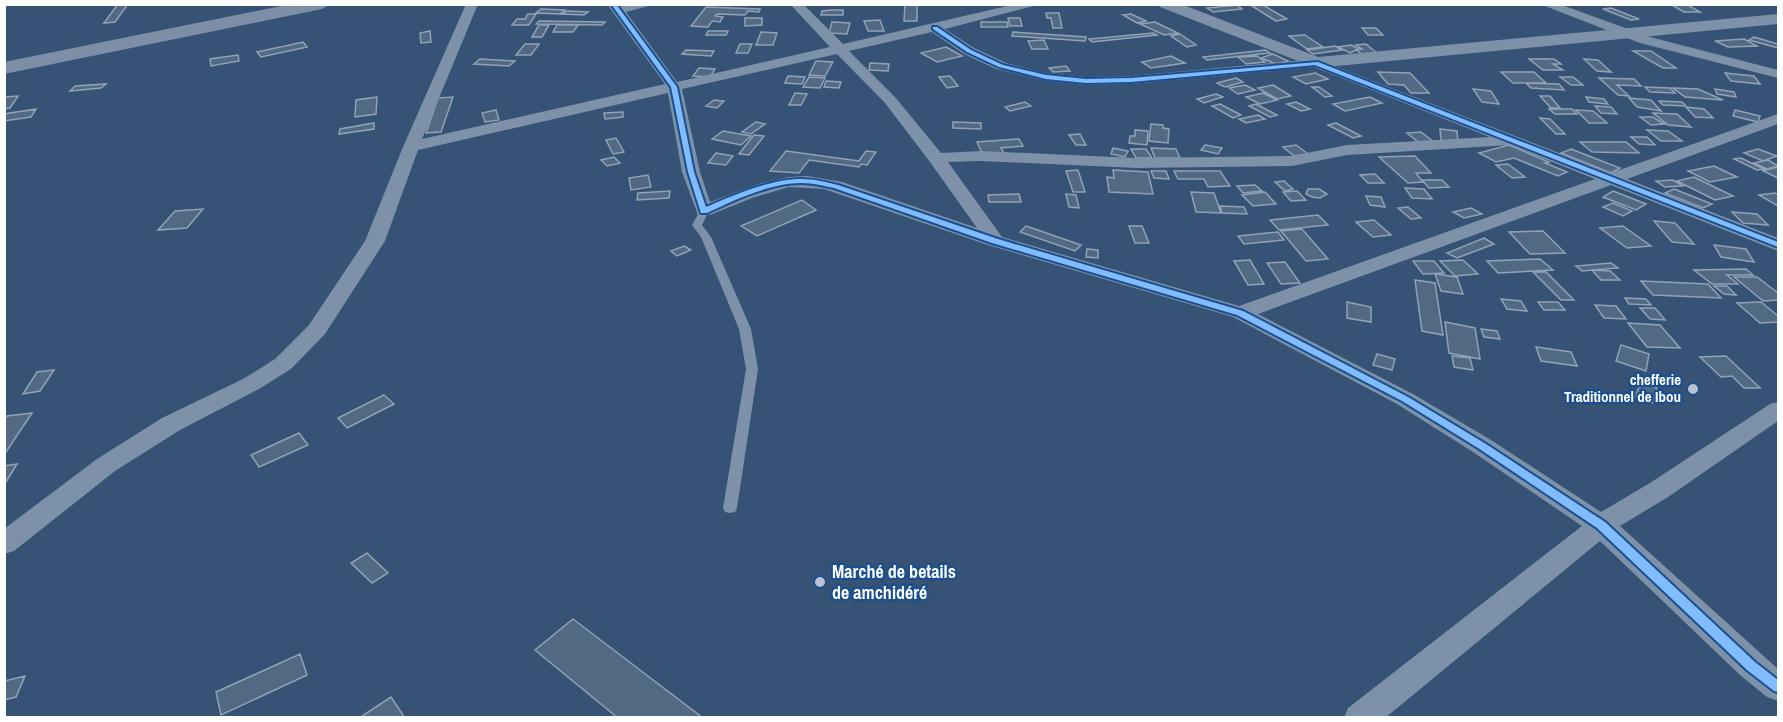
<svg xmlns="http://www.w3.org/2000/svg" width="1783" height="722" viewBox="0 0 1783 722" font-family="'Archivo Narrow',sans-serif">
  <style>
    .building { fill: #526984; stroke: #92a2b6; stroke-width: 1.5 }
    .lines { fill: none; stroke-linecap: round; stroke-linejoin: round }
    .service { fill: #7d92a8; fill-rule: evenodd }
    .minor { fill: #7d92a8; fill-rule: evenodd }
    .tertiary { fill: #7d92a8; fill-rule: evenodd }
    .primary { fill: #7d8ea7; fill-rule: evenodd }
    .cycleway-casing { stroke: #1b4f8f; stroke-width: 4 }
    .cycleway { fill: #80bcff; fill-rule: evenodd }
    .poi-dot { fill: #b9c2ce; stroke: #1b4f8f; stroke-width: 2 }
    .labels { text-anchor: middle; stroke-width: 4.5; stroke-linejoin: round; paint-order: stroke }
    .poi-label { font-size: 15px; font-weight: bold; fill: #fff; stroke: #1b4f8f; text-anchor: end }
    .near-poi-label { font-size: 18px; font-weight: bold; fill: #fff; stroke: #1b4f8f; text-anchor: start }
  </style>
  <rect width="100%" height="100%" fill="#365274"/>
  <path class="building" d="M118 4H128L115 22 104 23Z
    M905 4H917V21H904Z
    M1670 4H1686L1700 12H1684Z
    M1237 5 1242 9 1213 12 1207 8Z
    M1263 5 1287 19 1276 21 1252 6Z
    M706 7 760 9 759 12 748 11 745 15 717 14 715 16 723 17 720 22 712 21 708 27 691 26Z
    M1611 8 1639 19 1631 20 1603 9Z
    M541 9 565 10 560 14 536 13Z
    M831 10H843V15H821L822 11Z
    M567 11 588 12 584 15 562 14Z
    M1046 13H1059L1062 28H1053L1051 18H1047Z
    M528 14H536L529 25H512L517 19H525Z
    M1131 14 1146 21 1137 23 1123 15Z
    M745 18H762V25L745 26Z
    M1008 18H1020L1022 26H1010Z
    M880 20 884 31H868L864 21Z
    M539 21 605 22 602 25 536 24Z
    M832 22 850 23 847 34 829 33Z
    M981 22H1007L1008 27H981Z
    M1155 22 1178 33 1164 35 1140 24Z
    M539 25H549L542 37H532Z
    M557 25H578L573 32H553Z
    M1362 28H1376L1383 35H1368Z
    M430 31 431 42 421 43 420 33Z
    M708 31H728L726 35H706Z
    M761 32 777 33 773 45H756Z
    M1013 32 1086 37 1085 41 1012 36Z
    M1153 33 1157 35 1092 42 1089 39Z
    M1180 34 1196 45 1187 47 1171 36Z
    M1305 35 1323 47 1307 49 1289 36Z
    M1754 37 1778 44V48L1749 40Z
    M1744 39 1757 46 1728 47 1715 41Z
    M1044 40 1048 49H1032L1028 41Z
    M303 42 307 47 261 57 257 52Z
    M525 44H539L531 55H516Z
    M740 44H752L748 53H736Z
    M1366 44 1378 54H1362L1356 50 1362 49 1356 45Z
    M1351 45 1359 49 1350 53 1338 47Z
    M1335 46 1342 50 1313 54 1307 50Z
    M946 47 962 56 937 62 921 53Z
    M686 50 714 51 711 56 682 54Z
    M1265 50 1270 53 1207 60 1203 57Z
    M1633 51H1651L1676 68H1663Z
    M1273 54 1288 61 1276 64 1261 58Z
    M238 55 239 61 211 66 210 59Z
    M1171 56 1185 63 1151 68 1142 62Z
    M1257 56 1265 62 1246 64 1238 57Z
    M480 59 515 61 509 66 474 64Z
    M1529 59H1554L1561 64H1553L1563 70H1543Z
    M1584 59 1598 60 1611 72 1597 71Z
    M816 61 833 62 825 76 809 75Z
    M870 63 889 64 888 71 869 70Z
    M1066 66 1070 71 1053 72 1049 68Z
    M699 68 715 69 710 77 693 76Z
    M1378 72 1410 73 1429 93H1411L1404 85 1388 84Z
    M1501 72H1534L1546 83H1513Z
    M1315 73 1328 79 1306 84 1293 77Z
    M1725 73 1754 76 1760 84 1731 81Z
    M788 76 805 77 802 84 785 83Z
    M950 76 958 86 947 88 939 77Z
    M809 77 825 78 820 88 803 87Z
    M1560 77H1573L1583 85H1571Z
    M1236 78 1243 82 1225 87 1217 83Z
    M1599 78 1634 79 1641 86 1617 85 1629 96 1618 95Z
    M826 81 841 82 839 88 824 87Z
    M1526 83 1559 84 1564 90 1531 88Z
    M106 84 101 88 70 91 75 86Z
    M1245 85 1255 90 1238 94 1229 88Z
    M1273 85 1291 96 1277 99 1258 88Z
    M1312 87H1319L1332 96 1325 97Z
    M1645 87 1670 88 1675 93 1650 92Z
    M1673 88 1698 89 1723 100 1685 97Z
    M1473 89 1491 91 1499 104 1482 102Z
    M1715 89 1734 92 1736 97 1717 94Z
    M795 93 807 94 801 105H789Z
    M1263 93 1277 100 1260 104 1246 97Z
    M1216 94 1223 97 1204 103 1197 99Z
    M18 96 10 108 4 109V97Z
    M1540 96H1550L1560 108H1551Z
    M377 97 376 114 355 117 356 100Z
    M453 97 441 132 426 133 438 98Z
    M1370 97 1382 103 1345 111 1333 104Z
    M1586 97 1604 99 1608 104 1589 102Z
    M1629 98 1651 100 1661 111 1637 107Z
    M714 100 724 101 717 108 706 106Z
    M1659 101 1682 102 1686 106 1663 105Z
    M1025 102 1031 106 1010 111 1005 107Z
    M1296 102 1310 109 1301 111 1287 104Z
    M1220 104 1241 115 1233 118 1212 106Z
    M1256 104 1277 115 1270 117 1249 106Z
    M1595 106 1611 107 1617 114 1601 113Z
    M1686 107 1704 109 1713 118 1695 117Z
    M36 109 31 117 4 121V114Z
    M1549 109H1572L1577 114H1555Z
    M496 110 499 120 485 122 482 113Z
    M1576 110 1593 111 1607 123H1589Z
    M1735 110 1760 116 1758 122 1733 116Z
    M623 112V117L605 119 604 113Z
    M1653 113 1677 114 1691 127 1668 125Z
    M1258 115 1265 119 1246 123 1239 119Z
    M1640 117H1653L1664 124 1651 125Z
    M1540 118 1550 119 1565 134H1556Z
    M756 122 765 124 751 134 742 132Z
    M953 122 981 123V129L953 128Z
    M374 123V129L339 134 340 129Z
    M1336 123 1361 136 1353 138 1328 125Z
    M1151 124 1163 125V128L1169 129 1168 143 1149 141Z
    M1440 129 1457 131 1458 144 1441 141Z
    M1135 130 1148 131 1147 145 1129 143 1130 136H1135Z
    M1647 130 1668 131 1682 141H1661Z
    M723 131 751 136 741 145 712 139Z
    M1421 132 1435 143 1421 144 1407 133Z
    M1080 134 1086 145H1076L1069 135Z
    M754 135 764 136 749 155 739 154Z
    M1631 137H1647L1655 145 1639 144Z
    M616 138 624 152 613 154 606 140Z
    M1019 139 1023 146 1001 148 1005 155 982 153 977 142Z
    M1580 142H1626L1639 153 1592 152Z
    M1205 145 1222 148 1218 154 1201 150Z
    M1296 145 1308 154 1294 156 1283 147Z
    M1509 145 1549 162 1545 163 1567 172 1558 176 1514 158 1496 162 1479 153Z
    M1113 148 1128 151 1125 157 1111 154Z
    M1151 148 1176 149 1180 158H1155Z
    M1131 149H1146L1152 158H1136Z
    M1571 149 1620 168 1611 173 1561 153Z
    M1758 149 1777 156 1763 161 1744 153Z
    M786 151 859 161 866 151 876 152 867 165 861 164 859 167 809 160 799 173 770 171Z
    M716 153 733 156 726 165 708 163Z
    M1415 156 1431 173H1416L1423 182 1408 183 1379 157Z
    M614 157 620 163 607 166 601 160Z
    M1741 158 1764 169 1757 170 1734 159Z
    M1768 160 1778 166 1767 169 1754 163Z
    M1508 164 1525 177 1512 178 1496 165Z
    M1714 166 1737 177 1710 182 1688 171Z
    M1778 167V178L1763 171Z
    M1078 170 1085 192H1073L1066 171Z
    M1113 170 1148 172 1153 194 1109 192 1107 177 1114 178Z
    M1151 171H1166L1169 179 1154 178Z
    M1174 171H1220L1230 186 1208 187 1204 179H1178Z
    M1375 174 1384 183H1368L1360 175Z
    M648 175 651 187 631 190 629 178Z
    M1694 177 1733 196 1715 200 1677 181Z
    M1422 180H1442L1449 187 1429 188Z
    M1673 180 1683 186 1665 187 1656 181Z
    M1284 181 1293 189 1285 191 1275 182Z
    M1255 185 1262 191 1243 193 1237 186Z
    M1405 188 1424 189 1432 199 1412 198Z
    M1308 189H1319L1327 194 1320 198 1312 197 1306 194Z
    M1674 189 1712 204 1703 208 1665 193Z
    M670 191 669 198 637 200 638 193Z
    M1297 191 1306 200 1291 201 1283 192Z
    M1613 191 1646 204 1636 210 1603 197Z
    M1191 192 1214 193 1221 213 1196 212Z
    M1265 192 1276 204 1253 206 1242 195Z
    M1775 193 1778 195V206L1759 195Z
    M1019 194 1021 202H989L988 195Z
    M1066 194 1076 195 1079 208 1069 207Z
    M1366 196 1381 197 1385 207 1370 205Z
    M802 200 816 210 757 236 741 226Z
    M1613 203 1632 211 1623 216 1603 207Z
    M1220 206 1244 207 1247 214 1222 213Z
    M1408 207 1421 218 1411 219 1398 208Z
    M1471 208 1482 214 1464 218 1453 212Z
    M203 209 187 228 158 230 175 211Z
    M1732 212 1757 214 1768 225 1743 223Z
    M1318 215 1328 225 1279 230 1270 220Z
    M1374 220 1391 235 1373 237 1356 222Z
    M1654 221 1675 223 1694 244 1672 242Z
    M1026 226 1081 245 1075 251 1020 232Z
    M1129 226H1142L1149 243H1135Z
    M1623 226 1651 246 1627 248 1600 228Z
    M1302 229 1328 259 1306 261 1281 231Z
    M1543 231 1565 253 1530 254 1509 232Z
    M1278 232 1284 240 1244 244 1238 236Z
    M1484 238 1494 244 1457 258 1447 253Z
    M1714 245 1746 249 1754 262 1721 257Z
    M684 246 691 250 677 256 671 251Z
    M1087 249 1098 250V258L1086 257Z
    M1540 259 1553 270 1498 273 1487 261Z
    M1250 260 1264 284 1248 285 1234 261Z
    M1463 260 1478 274 1455 276 1440 261Z
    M1413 261H1434L1444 273 1423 274Z
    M1285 262 1300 283 1281 284 1267 263Z
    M1611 263 1618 268 1582 271 1576 266Z
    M1746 269 1753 275H1727L1738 284H1712L1694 270Z
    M1592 270 1610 271 1620 280H1601Z
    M1533 272H1546L1574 300H1561Z
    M1435 274 1457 277 1463 294 1441 291Z
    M1734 277H1757L1778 293V300L1763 301Z
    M1415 280 1435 283 1443 335 1422 331Z
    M1641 281 1708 284 1721 298 1653 295Z
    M1714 286H1727L1736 295 1724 294Z
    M1625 298 1646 299 1651 305 1629 304Z
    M1501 299 1521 301 1527 311 1507 309Z
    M1347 302 1371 307V322L1347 318Z
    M1538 302H1558L1565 310H1544Z
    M1761 302 1778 316V322L1760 323 1737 303Z
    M1595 305 1616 306 1626 319 1604 318Z
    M1640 308H1655L1665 320 1650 319Z
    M1445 322 1475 328 1480 359 1449 353Z
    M1628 323 1660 325 1680 348 1647 347Z
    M1481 329 1497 331 1500 339 1484 337Z
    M1621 345 1649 354 1646 371 1616 361Z
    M1536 347 1571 352 1577 366 1541 361Z
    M1377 354 1395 359 1392 370 1373 365Z
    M1452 356 1470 358 1473 370 1454 367Z
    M1726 356 1760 388H1744L1732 376 1721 377 1700 357Z
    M54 370 40 391 23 394 37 372Z
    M1641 382 1657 388 1652 403 1635 397Z
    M384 395 394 404 347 428 338 418Z
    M32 413 4 455V419L7 416Z
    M299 433 308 445 259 467 251 455Z
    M17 464 4 485V466Z
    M367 553 388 573 372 583 351 563Z
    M573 619 703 718H618L535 650Z
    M300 654 307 675 221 715 216 692Z
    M25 676 16 697 4 700V681Z
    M391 697 405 718H363L362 716Z"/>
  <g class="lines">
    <path class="service" d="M704 208 709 211 702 225 711 237 751 329 758 369 737 508 735 512 730 513 725 512 723 508 746 369 739 329 701 237 692 225 701 209Z"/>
    <path class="minor" d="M466 4H478L422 139 665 84 607 4H656L626 12 677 82 830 47 790 4H803L843 44 1016 4H1041L945 29 974 48 1006 63 1046 73 1086 77 1131 76 1316 59 1611 173 1778 114V124L1627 179 1778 238V251L1611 185 1258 314 1413 394 1491 440 1601 512 1650 483 1770 404 1778 402V421L1668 497 1620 526 1778 669V701L1767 697 1740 675 1600 541 1385 718H1344L1348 708 1582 526 1473 452 1397 404 1233 317 988 245 824 189 789 187 752 198 710 215H698L682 172 668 93 418 150 385 241 325 334 291 369 259 389 180 430 115 471 14 551 4 554V529L97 459 162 418 243 379 275 359 309 325 365 241 403 147ZM932 32 964 54 996 69 1046 81 1086 85 1131 84 1314 67 1490 137 1347 145 1292 156 1137 158 981 151 941 153 895 97 849 51ZM837 54 885 103 930 162 977 228 842 182 807 176 789 177 762 183 710 202 700 172 682 89ZM1510 145 1595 179 1239 306 1002 237 948 162 981 161 1137 168 1292 166 1347 155Z
      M1540 4H1559L1650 37 1778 70V78L1640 43Z"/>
    <path class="tertiary" d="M1158 4H1181L1318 57 1778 14V24L1316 68 1160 7Z"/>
    <path class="primary" d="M291 4H331L322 9 4 74V62Z"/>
    <defs>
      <path id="cycleway" d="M611 4H616L677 87 694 172 706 207C734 195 771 179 801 179 814 179 826 182 838 185L998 239 1243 311 1408 397 1486 444 1605 522 1755 662 1778 680V692L1774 691 1747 670 1597 528 1478 448 1402 401 1237 315 992 243 834 188C824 186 813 183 801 183 771 183 734 200 707 213H701L688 172 671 87Z
        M933 27H937L971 50 1003 65 1046 75 1086 79 1131 78 1318 62 1778 242V247L1315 65 1131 82 1086 83 1046 79 999 67 967 52 933 29Z"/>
    </defs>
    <use href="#cycleway" class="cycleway-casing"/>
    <use href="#cycleway" class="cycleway"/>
  </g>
  <g class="poi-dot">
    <circle cx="1693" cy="389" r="6"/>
    <circle cx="820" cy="582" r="6"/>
  </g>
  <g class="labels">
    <g class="poi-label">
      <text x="1681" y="385">chefferie<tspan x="1681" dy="17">Traditionnel de Ibou</tspan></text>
    </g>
    <g class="near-poi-label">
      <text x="832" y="578">Marché de betails<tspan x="832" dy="21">de amchidéré</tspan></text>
    </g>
  </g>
  <rect width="1783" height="722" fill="none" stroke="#ffffff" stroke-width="12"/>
</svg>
